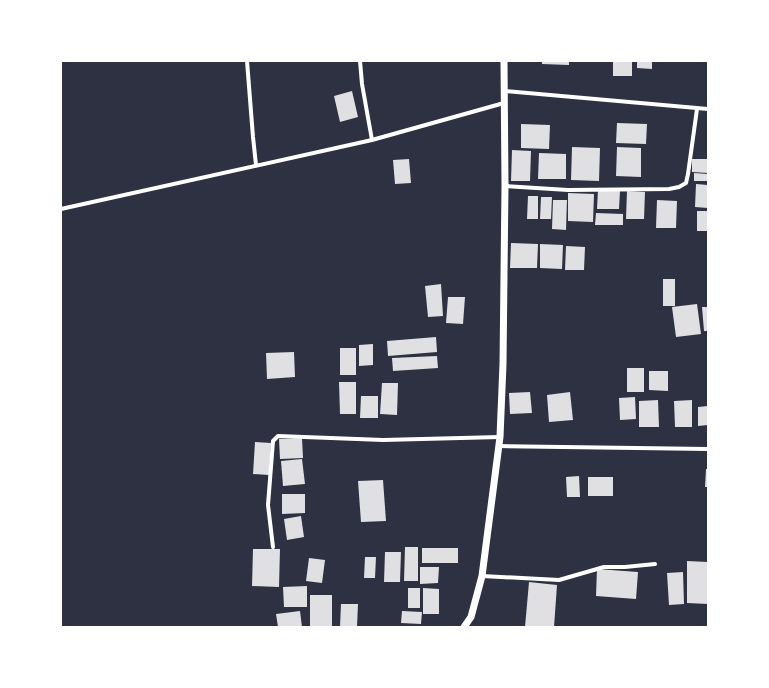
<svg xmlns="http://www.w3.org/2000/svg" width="769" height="688" viewBox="0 0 769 688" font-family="'Varela Round',sans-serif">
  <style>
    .building { fill: #e0e0e3 }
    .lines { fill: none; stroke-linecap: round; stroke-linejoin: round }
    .minor { stroke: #fff; stroke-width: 4 }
    .tertiary { stroke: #fff; stroke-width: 7 }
  </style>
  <rect width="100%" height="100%" fill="#2d3142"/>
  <path class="building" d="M542 61H569V65L542 64Z
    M613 61H632V76H613Z
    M637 61H652V69L637 68Z
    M352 91 358 117 340 122 334 96Z
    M617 123 647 124 646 144 616 143Z
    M521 124 550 125 549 149 521 148Z
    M572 147 600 148 599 181 571 180Z
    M617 147 641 148V177L616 176Z
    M512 150 531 151 530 181H511Z
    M539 153 566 154V179H538Z
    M409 159 411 183 395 184 393 160Z
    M692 159H708V173L692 172Z
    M694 173 708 174V181H694Z
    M696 184 708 185V208L695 207Z
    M598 190 620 191 619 209H597Z
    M627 191 645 192 644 219H626Z
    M568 193 594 194 593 222 568 221Z
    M528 196H538V219H527Z
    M541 197H552L551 219H540Z
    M553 200H567L566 230 552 229Z
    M657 200 677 201 676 228H656Z
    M697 211H708V231H697Z
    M596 213 623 214V225H595Z
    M511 243 538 244 537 268H510Z
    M540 244 563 245 562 269 540 268Z
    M566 246 585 247 584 270H565Z
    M663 279H675V306H663Z
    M441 284 443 316 428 317 425 286Z
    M448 297H465L463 324 446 323Z
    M697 304 701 334 676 337 672 307Z
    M702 307H708V331H704Z
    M436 337 437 352 388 356 387 341Z
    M373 344V365L359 366V345Z
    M340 348H356V375H340Z
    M294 352 295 377 267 379 266 353Z
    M437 356 438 368 393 371 392 358Z
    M627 368H644V392H627Z
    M649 371H668V391L649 390Z
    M339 382H356V414H340Z
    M382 383H398L397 415 380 414Z
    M530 392 532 413 510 414 509 393Z
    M570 392 573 420 549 422 547 395Z
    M361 396H378V418H360Z
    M635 397 636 419 620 420 619 398Z
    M658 400 659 427H639V401Z
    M692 400V427H675L674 401Z
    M708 406V425L698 426V407Z
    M302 438 303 458 280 459 279 439Z
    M255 442 271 443 269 475 253 474Z
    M302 459 305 484 283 486 281 461Z
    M706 469H708V487H705Z
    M579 476 580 497H567L566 477Z
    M588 477H613V496H588Z
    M383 480 386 521 361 522 358 481Z
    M282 494H305V513L282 514Z
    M301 516 304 537 287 540 284 519Z
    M405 547H418V581H404Z
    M422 548H458V563H422Z
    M253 549H280L279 587 252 586Z
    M385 552H401L400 582H384Z
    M365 557H376L375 578H364Z
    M309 558 325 560 322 583 306 581Z
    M687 561 708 562V604L687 603Z
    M420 567H439L438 583 420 584Z
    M597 569 638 572 636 599 596 596Z
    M683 572 684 604 669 605 667 573Z
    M529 582 557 585 554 627H525Z
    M307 586V607H284L283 587Z
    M408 588H420V608H408Z
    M423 588 439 589V614H423Z
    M310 595H332V627H310Z
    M341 604H358L357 627H340Z
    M300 611 302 627H278L276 614Z
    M402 611 422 612 421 624 401 623Z"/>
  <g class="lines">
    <path class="minor" d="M247 61 253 137 256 165
      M360 61 362 84 372 140
      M504 91 708 109
      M505 186 568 190 669 189 679 187 686 183 688 174 697 109
      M61 209 372 140 504 103
      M498 446 708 449
      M273 547 268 505 273 441 278 436 383 440 500 437
      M482 576 559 580 604 567H625L655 564"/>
    <path class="tertiary" d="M464 627 471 617 482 576 500 437 503 364 505 186 504 61"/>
  </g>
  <rect width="769" height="688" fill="none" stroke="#ffffff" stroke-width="124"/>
</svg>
